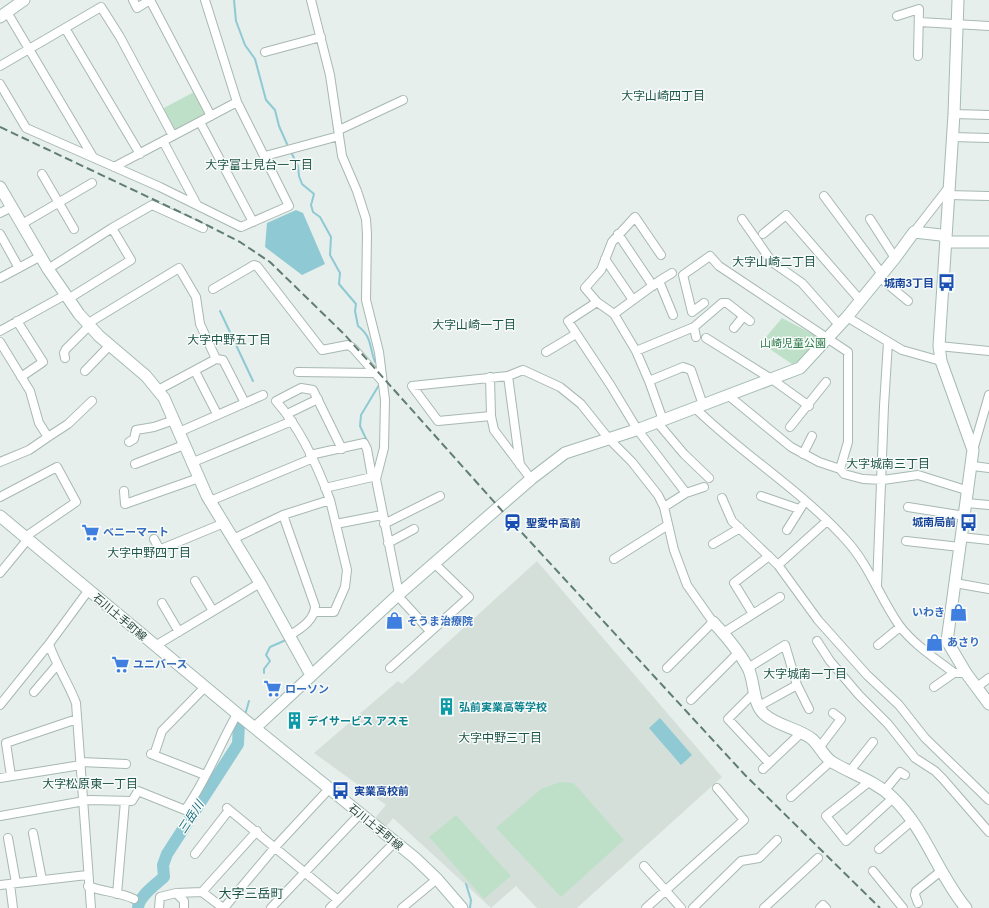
<svg xmlns="http://www.w3.org/2000/svg" width="989" height="908" viewBox="0 0 989 908" font-family="Roboto,'Noto Sans JP',sans-serif">
  <style>
    .built { fill: #d4dfda }
    .green { fill: #bfe0c8 }
    .water { fill: #8ec9d4 }
    .lines { fill: none; stroke-linecap: round; stroke-linejoin: round }
    .stream { stroke: #8ec9d4; stroke-width: 2 }
    .river { stroke: #8ec9d4; stroke-width: 12 }
    .street-casing { stroke: #a8b8b2; stroke-width: 10 }
    .secondary-casing { stroke: #a4bbb3; stroke-width: 13 }
    .street { stroke: #fff; stroke-width: 8 }
    .secondary { stroke: #fff; stroke-width: 11 }
    .rail { stroke: #5f7d75; stroke-width: 2; stroke-dasharray: 8 4; stroke-linecap: butt }
    .labels { text-anchor: middle; stroke-width: 3; stroke-linejoin: round; paint-order: stroke }
    .transit-label { font-size: 11px; font-weight: bold; fill: #164399; stroke: #f7fbf9; text-anchor: end }
    .park-label { font-size: 11px; fill: #2d7a4b; stroke: #f7fbf9 }
    .shop-label { font-size: 11px; font-weight: bold; fill: #366cbe; stroke: #f7fbf9; text-anchor: start }
    .street-label { font-size: 11px; fill: #24423a; stroke: #f7fbf9 }
    .culture-label { font-size: 11px; font-weight: bold; fill: #0d838f; stroke: #f7fbf9; text-anchor: start }
    .neighbourhood-label { font-size: 12px; fill: #1f5548; stroke: #f7fbf9 }
    .water-label { font-size: 12px; font-style: italic; fill: #1c6f80; stroke: #f7fbf9 }
    .quarter-label { font-size: 13px; fill: #1f5548; stroke: #f7fbf9 }
  </style>
  <rect width="100%" height="100%" fill="#e6efeb"/>
  <path class="built" d="M537 561 722 777 577 908H537L516 886 491 908 393 818 386 827 375 818 386 805 314 753 398 681 402 684Z"/>
  <path class="green" d="M194 92 205 113 204 116 176 131 173 130 162 109Z
    M782 318 822 339 795 366 761 343Z
    M560 782 573 783 579 789 624 840 561 897 496 828 541 789Z
    M456 815 511 876 484 899 429 837Z"/>
  <path class="water" d="M296 210 303 213 325 264 302 275 265 247 267 223Z
    M660 718 692 755 681 765 649 728Z"/>
  <g class="lines">
    <path class="stream" d="M234 0 236 21 245 45 255 59 266 100 275 110 279 126 287 144
      M292 154 298 166 299 176 302 184 314 194 311 205 313 212 320 217 331 237 330 255 340 273 339 284 356 304 355 311 358 326C372 337 369 346 375 362
      M220 311 253 381
      M368 443 360 426 361 415 379 385
      M264 673V669L270 661 266 655 270 647 286 640
      M245 715 249 701
      M466 884 471 900 470 908"/>
    <path class="river" d="M138 908C138 897 156 884 164 877L163 865 167 854 238 744 239 723"/>
    <defs>
      <path id="street" d="M133 0 137 8 150 0
        M150 0 211 116
        M311 0 330 75 342 156 357 191 366 219 367 234 366 300 379 352 385 400 384 448 376 479 399 594
        M7 12 93 157
        M897 16 919 9 918 56
        M919 22 989 26
        M65 28 140 154
        M265 52 321 37
        M0 66 101 7 120 37 173 136
        M0 84 26 128 160 187 241 227 289 206 237 102 205 0
        M954 114 989 115
        M200 122 253 222
        M339 130 403 100
        M952 137 989 138
        M163 141 197 205
        M265 156 339 136
        M114 167 237 102
        M42 174 74 229
        M948 195 989 196
        M824 196 882 274
        M0 213 12 207
        M742 219 772 262 802 283 840 326
        M870 219 895 258
        M22 224 92 183
        M112 228 152 205 203 228
        M914 232 949 187
        M0 234 19 268
        M618 234 653 286
        M763 234 786 215 860 300
        M661 255 635 217 612 242 601 270 585 288 597 302 614 314 636 351 649 381 663 420
        M605 259 633 300
        M48 269 112 228 131 260 68 299
        M879 277 908 301
        M0 278 41 256
        M659 281 672 273
        M213 289 254 265 257 266 322 350 348 345 353 348 383 382
        M597 302 568 321 611 386 637 429 686 493 664 507
        M704 303 692 312 683 275 710 256 719 266 848 352V442L840 469
        M614 314 659 281 673 315
        M847 317 902 350 941 361
        M17 321 43 362 21 377
        M87 324 179 268 196 297 200 324 216 359 158 390
        M694 327 696 337
        M734 328 743 317
        M0 331 65 295
        M706 338 773 380 809 406
        M0 342 30 391 39 423 48 437 29 450 0 462
        M939 346 989 351
        M636 351 694 327 722 303H727L750 321
        M546 352 576 334
        M65 358 64 353 66 349 89 326
        M216 359 223 360 245 403
        M85 371 109 346
        M195 371 217 414
        M298 372 373 373
        M508 376 523 370 560 387 581 404 609 439 632 462 658 495 664 507 674 550 687 585 713 622 667 668
        M490 377 491 416 494 430 531 479
        M649 381 683 367 691 370 703 405
        M729 396 791 447 819 462 840 469 844 474 863 479 883 480 918 475 969 491
        M695 408C743 455 801 490 846 540 869 565 880 598 899 625 913 644 936 659 954 673H966
        M287 414 318 399
        M491 416 438 421 412 386 508 376 520 465
        M657 422 684 454 709 478
        M790 427 826 382
        M179 432 263 395
        M48 437 68 424 92 401
        M129 442 134 439 136 430 154 427 174 420
        M973 450 989 395
        M803 454 812 436
        M310 455 364 443 367 449 372 477 376 479
        M191 463 292 421
        M135 464 184 445
        M973 466 989 468
        M325 488 372 477
        M124 491 125 504 199 478
        M686 493 704 487
        M761 496 799 509
        M0 497 57 467 76 502 25 537
        M722 498 732 521 778 565 818 620 867 675 899 705 925 738 989 800
        M330 500C318 467 299 427 276 401L301 388 313 390 342 449
        M210 501 311 459
        M967 503 989 505
        M908 507 965 516
        M283 515 315 606C315 620 300 629 289 636
        M336 524 382 515
        M384 524 440 496
        M787 530 802 506
        M961 537 989 540
        M154 539 160 550
        M233 539 283 515 330 500 347 570 345 587 334 612H315
        M906 541 960 547
        M388 543 414 529
        M713 544 740 528
        M149 554 224 523
        M614 559 668 525
        M778 565 827 521
        M0 573 28 539
        M195 581 213 611
        M955 583 989 589
        M877 586 884 406 888 342
        M88 591 49 644C56 665 68 682 76 703L91 908
        M397 595 430 631
        M162 603 179 632
        M753 614 734 583 769 556
        M723 633 780 597
        M817 641 830 661 859 695 888 724 915 758 935 771 943 779 989 832
        M878 645 900 627
        M155 646 260 583
        M390 668 469 597 434 563
        M748 668 785 645 797 685 809 709
        M934 687 954 673
        M977 687 989 678
        M34 692 57 665
        M755 692 728 719 769 763
        M691 700 738 653
        M0 705 49 644
        M759 706 797 685
        M819 748 841 719 833 713
        M151 754 205 775
        M154 755 162 731 205 687
        M81 762 126 764
        M763 769 801 733
        M850 771 873 742
        M11 776 6 743 77 719
        M0 778 81 765
        M870 781 826 816 846 841 893 798
        M885 790 900 772 905 775
        M791 797 831 761
        M227 808 338 900
        M0 816 90 800 132 801 138 791 185 810C206 781 219 746 237 714
        M33 833 42 880
        M8 838 16 883
        M879 849 913 820
        M195 854 229 810
        M644 866 681 908
        M873 871 903 908
        M10 884 13 908
        M0 885 87 875
        M88 886C103 892 120 892 134 899
        M202 892 257 831
        M176 893 184 901V908
        M117 894 125 801
        M918 903 915 895 916 891 941 871
        M159 908 160 897 176 893 202 892 223 908
        M224 908 276 846 329 789
        M271 908 360 814
        M330 908 395 842
        M402 908 437 879
        M646 908 744 820 717 788
        M693 908 741 861 759 858 777 840
        M764 908 818 858
        M820 908 823 905 826 908"/>
      <path id="secondary" d="M958 0 954 114 939 346 941 361 973 450 947 641 966 673 989 704
        M0 17 24 0
        M0 187 48 269 79 314 99 336 146 376 164 398 207 496 260 583 311 675
        M0 516 240 716 415 858 437 879 462 908
        M713 622C726 636 739 651 748 668 755 681 752 703 764 714 777 726 798 728 812 739 820 746 823 756 832 762 852 774 875 781 892 797 925 828 937 873 966 908
        M255 728 399 594 531 479 565 453 642 428 800 368 847 317 895 258 914 232 941 235 950 242H989"/>
    </defs>
    <use href="#street" class="street-casing"/>
    <use href="#secondary" class="secondary-casing"/>
    <use href="#street" class="street"/>
    <use href="#secondary" class="secondary"/>
    <path class="rail" d="M0 127 199 221 240 242 270 262 345 335 513 523 745 775 880 908"/>
  </g>
  <defs>
    <symbol id="bus-bare" viewBox="-9 -9 18 18"><path d="M-5-6H5V4H4V6H2V4H-2V6H-4V4H-5ZM-3.5-4V0h7V-4ZM-3.5 1.2v1.5H-2V1.2ZM2 1.2v1.5H3.5V1.2Z" fill="#1a4fb4" stroke="#f7fbf9" stroke-width="2.5" paint-order="stroke"/></symbol>
    <symbol id="station-bare" viewBox="-9 -9 18 18"><path d="M-3-6H3Q5-6 5-4V2Q5 4 3 4L4.5 6H3L1.5 4h-3L-3 6H-4.5L-3 4Q-5 4-5 2V-4Q-5-6-3-6ZM-3.5-4v3h7v-3ZM-3.5 1v1.5H-2V1ZM2 1v1.5H3.5V1Z" fill="#1a4fb4" stroke="#f7fbf9" stroke-width="2.5" paint-order="stroke"/></symbol>
    <symbol id="supermarket-bare" viewBox="-9 -9 18 18"><path d="M-6-5.5h2.5l.6 2H6L4.5 2H-2.5L-4.4-4H-6ZM-1.5 3.2a1.3 1.3 0 1 0 .1 0ZM3 3.2a1.3 1.3 0 1 0 .1 0Z" fill="#3f7fe0" stroke="#f7fbf9" stroke-width="2.5" paint-order="stroke"/></symbol>
    <symbol id="shop-bare" viewBox="-9 -9 18 18"><path d="M-5-2.5h2.3a2.7 3.5 0 0 1 5.4 0H5L5.5 6h-11ZM-1.5-2.5h3a1.5 2.3 0 0 0-3 0Z" fill="#3f7fe0" stroke="#f7fbf9" stroke-width="2.5" paint-order="stroke"/></symbol>
    <symbol id="building-bare" viewBox="-9 -9 18 18"><path d="M-4-6H4V6H1V3H-1V6H-4ZM-2.5-4.3h1.7v1.8h-1.7ZM.8-4.3h1.7v1.8H.8ZM-2.5-1h1.7V.8h-1.7ZM.8-1h1.7V.8H.8Z" fill="#0f9aa8" stroke="#f7fbf9" stroke-width="2.5" paint-order="stroke"/></symbol>
  </defs>
  <g fill-rule="evenodd">
    <use href="#bus-bare" x="934" y="270" width="25" height="25"/>
    <use href="#bus-bare" x="956" y="510" width="25" height="25"/>
    <use href="#station-bare" x="500" y="510" width="25" height="25"/>
    <use href="#supermarket-bare" x="78" y="520" width="25" height="25"/>
    <use href="#shop-bare" x="946" y="600" width="25" height="25"/>
    <use href="#shop-bare" x="382" y="608" width="25" height="25"/>
    <use href="#shop-bare" x="922" y="630" width="25" height="25"/>
    <use href="#supermarket-bare" x="108" y="652" width="25" height="25"/>
    <use href="#supermarket-bare" x="260" y="676" width="25" height="25"/>
    <use href="#building-bare" x="434" y="694" width="25" height="25"/>
    <use href="#building-bare" x="282" y="708" width="25" height="25"/>
    <use href="#bus-bare" x="328" y="778" width="25" height="25"/>
  </g>
  <g class="labels">
    <g class="transit-label">
      <text x="934" y="287">城南3丁目</text>
      <text x="956" y="526">城南局前</text>
      <text x="526" y="527" text-anchor="start">聖愛中高前</text>
      <text x="354" y="795" text-anchor="start">実業高校前</text>
    </g>
    <g class="park-label">
      <text x="793" y="347">山崎児童公園</text>
    </g>
    <g class="shop-label">
      <text x="103" y="536">ベニーマート</text>
      <text x="945" y="616" text-anchor="end">いわき</text>
      <text x="407" y="625">そうま治療院</text>
      <text x="947" y="646">あさり</text>
      <text x="133" y="668">ユニバース</text>
      <text x="285" y="693">ローソン</text>
    </g>
    <g class="street-label">
      <text transform="translate(120 617) rotate(40)" y="4">石川土手町線</text>
      <text transform="translate(376 827) rotate(39)" y="4">石川土手町線</text>
    </g>
    <g class="culture-label">
      <text x="459" y="711">弘前実業高等学校</text>
      <text x="307" y="725">デイサービス アスモ</text>
    </g>
    <g class="neighbourhood-label">
      <text x="663" y="100">大字山崎四丁目</text>
      <text x="259" y="169">大字富士見台一丁目</text>
      <text x="774" y="266">大字山崎二丁目</text>
      <text x="474" y="329">大字山崎一丁目</text>
      <text x="229" y="344">大字中野五丁目</text>
      <text x="888" y="468">大字城南三丁目</text>
      <text x="149" y="557">大字中野四丁目</text>
      <text x="805" y="678">大字城南一丁目</text>
      <text x="500" y="742">大字中野三丁目</text>
      <text x="90" y="788">大字松原東一丁目</text>
    </g>
    <g class="water-label">
      <text transform="translate(191 817) rotate(-57)" y="4">三岳川</text>
    </g>
    <g class="quarter-label">
      <text x="251" y="898">大字三岳町</text>
    </g>
  </g>
</svg>
